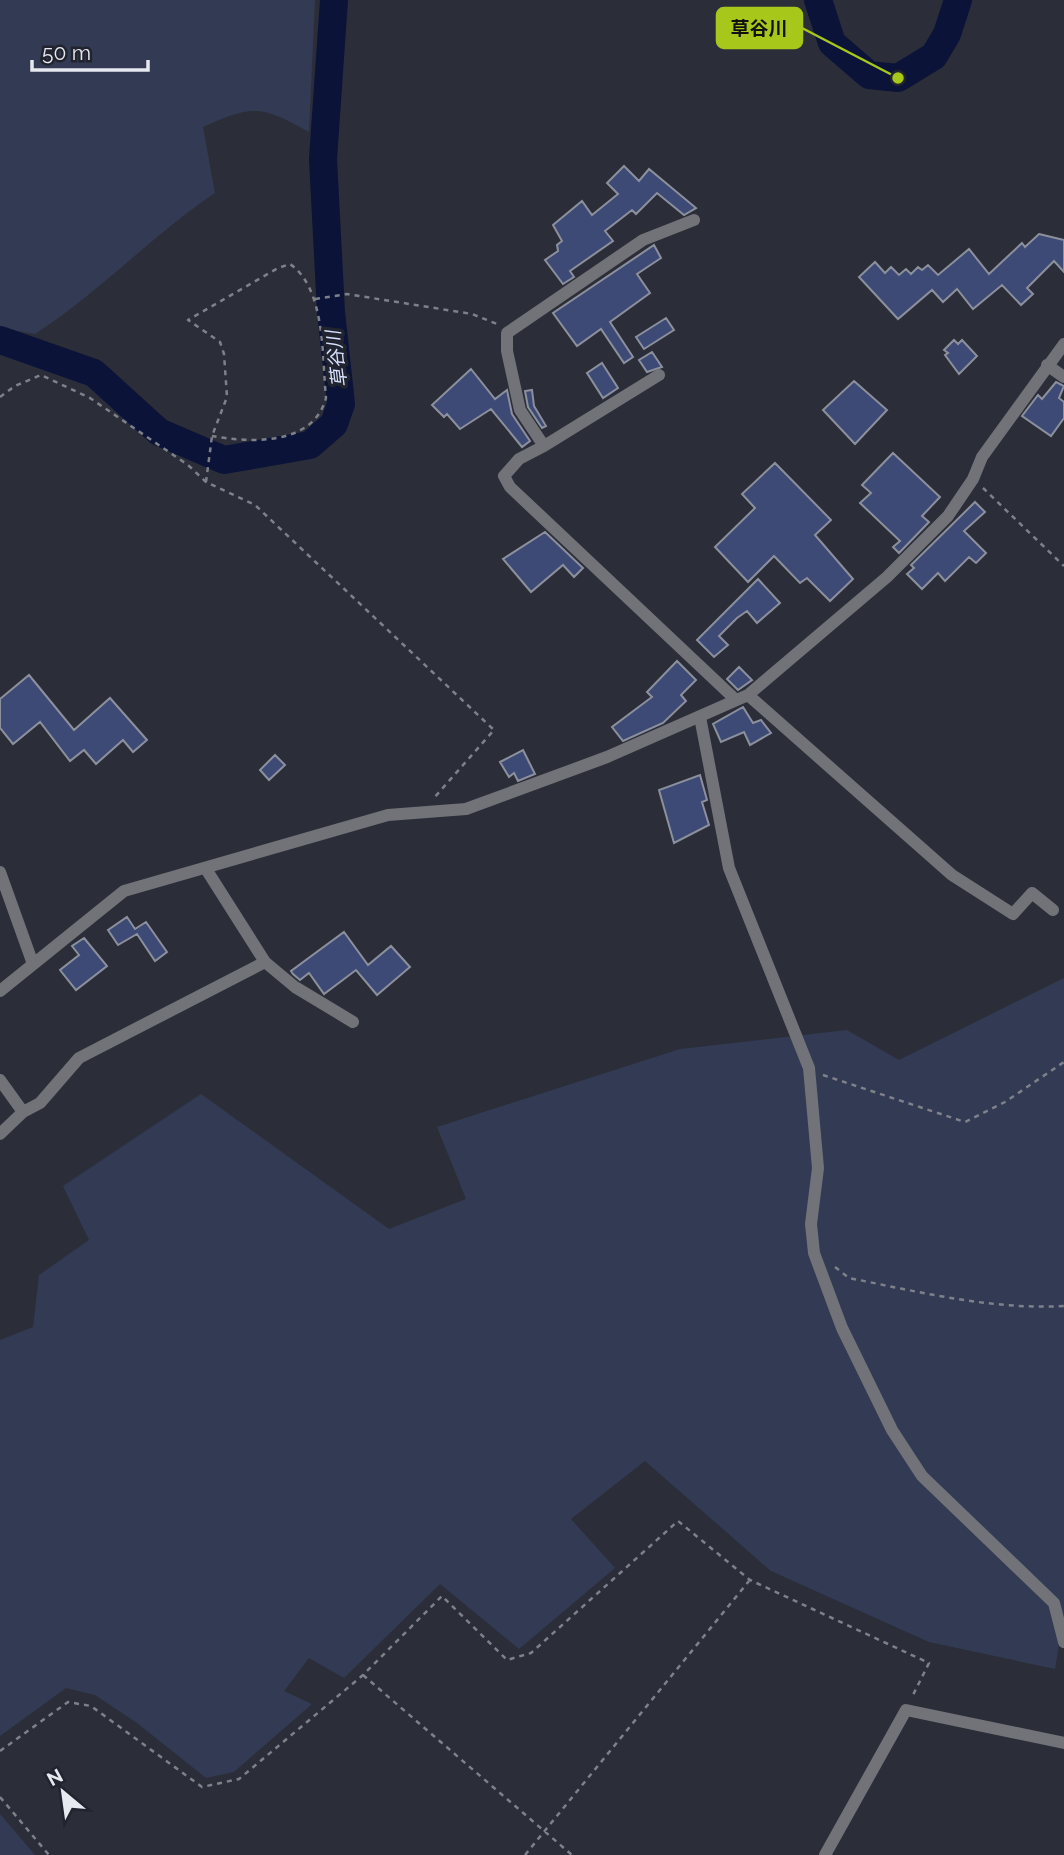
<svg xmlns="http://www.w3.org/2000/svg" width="1064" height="1855" viewBox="0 0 1064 1855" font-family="Raleway,'Noto Sans JP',sans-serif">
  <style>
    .green { fill: #333b54 }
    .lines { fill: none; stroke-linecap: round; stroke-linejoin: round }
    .river { stroke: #0b1338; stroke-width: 28 }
    .building { fill: #3d4a75; stroke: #8c909d; stroke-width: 2 }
    .path { stroke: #7f818a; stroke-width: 2.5; stroke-dasharray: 5 5; stroke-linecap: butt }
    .minor { stroke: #717378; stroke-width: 12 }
    .labels { text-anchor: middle; stroke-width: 7; stroke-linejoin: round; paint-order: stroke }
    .water-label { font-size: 19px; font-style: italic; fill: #d7e1fe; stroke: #21242e }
    .leader { fill: none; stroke: #a8c71b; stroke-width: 2.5 }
    .callout-dot { fill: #a8c71b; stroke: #21242e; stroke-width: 2.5 }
    .callout { fill: #a8c71b; stroke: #a8c71b; stroke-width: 2.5 }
    .callout-label { font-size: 19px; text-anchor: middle; font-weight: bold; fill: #111 }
  </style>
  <rect width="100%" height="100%" fill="#2b2e38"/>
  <path class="green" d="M0 0H315L309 132C260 105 254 105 203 127L215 193C151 236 100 292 35 334L0 328Z
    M1064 978V1614L1055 1669 929 1642 771 1571 645 1461 571 1519 615 1568 519 1649 440 1584 344 1678 309 1658 284 1691 312 1704 234 1772 206 1778 137 1723 95 1695 66 1688 0 1736V1340L33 1327 39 1275 89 1240 63 1186 201 1094 389 1229 466 1199 437 1127 680 1049 847 1030 899 1060Z
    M0 1814 35 1855H0Z"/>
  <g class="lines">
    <path class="river" d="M818 0 832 43 869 75 898 78 934 56 947 34 958 0
      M0 340 94 373 159 432 224 460 310 445 334 424 341 404 331 312 323 159 334 0"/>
  </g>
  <path class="building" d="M624 166 639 181 649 169 696 208 684 215 657 193 636 214 632 210 605 231 613 241 570 271 574 277 563 284 545 260 558 251 557 245 562 241 553 225 582 201 592 215 618 194 607 183Z
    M1039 234 1064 240V272L1054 261 1027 288 1033 294 1021 305 1002 285 973 309 957 289 943 302 932 290 898 319 859 277 875 262 885 273 891 267 899 275 906 269 911 274 918 267 922 270 928 265 938 275 969 249 989 274 1022 243 1025 247Z
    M654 245 661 258 637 274 650 293 610 322 633 357 624 363 601 329 577 346 553 313Z
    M666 318 674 330 644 349 636 337Z
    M954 340 958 344 962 340 977 356 959 374 945 355 948 353 944 350Z
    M652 352 662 367 647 372 639 360Z
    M602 363 618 388 603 398 587 373Z
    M471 369 495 399 507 390 512 414 530 441 522 447 491 409 460 429 447 414 444 417 432 405Z
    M854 381 887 410 855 444 823 410Z
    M1056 382 1064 386 1059 398 1064 402V418L1051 436 1022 416 1038 395 1042 399Z
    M532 390 534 406 546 426 542 428 528 407 525 391Z
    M893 453 940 497 922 516 929 522 899 553 893 547 900 541 860 503 871 493 862 485Z
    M775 463 831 520 815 535 853 579 830 601 807 578 800 583 774 556 748 582 715 547 755 508 742 494Z
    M975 502 985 512 964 531 986 553 976 563 969 557 945 581 938 573 922 589 907 574 914 568 911 565Z
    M545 532 583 568 574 577 563 565 531 592 503 559Z
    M758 579 780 603 757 623 747 611 737 618 719 636 728 645 714 657 697 640Z
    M677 661 696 680 681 695 686 701 663 723 623 741 612 727 652 697 647 692Z
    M739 667 752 680 738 690 727 679Z
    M29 675 74 730 110 698 147 740 133 752 123 740 96 764 84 750 70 761 40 722 13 744 0 728V699Z
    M743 707 753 723 761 720 771 733 750 745 744 732 721 742 713 724Z
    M523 750 535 774 518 781 514 773 509 777 500 762Z
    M275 755 285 765 269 780 260 770Z
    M700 775 707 800 702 802 709 825 674 843 659 790Z
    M127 917 135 929 146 922 167 952 155 961 137 934 118 945 108 930Z
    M344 932 368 965 391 946 410 967 377 995 356 970 324 994 309 973 300 980 293 974 291 971Z
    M84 938 107 966 76 990 60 970 79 955 72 946Z"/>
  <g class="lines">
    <path class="path" d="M315 299 347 294 472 314 497 324
      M0 397 15 386 41 375 90 398 188 465 206 482 255 505 494 730 433 799
      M206 482 212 436 227 397 224 354 220 342 188 320 278 268 290 264C326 289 322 358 326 398 313 446 251 443 212 436
      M983 488 1064 566
      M823 1075 965 1122 1005 1102 1064 1062
      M835 1267 849 1278C920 1292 991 1310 1064 1306
      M363 1675 572 1855
      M0 1751 68 1702 91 1706 202 1787 239 1779 363 1675 442 1596 507 1660 531 1653 678 1521 750 1580 929 1663 912 1697
      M0 1797 49 1855
      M525 1855 749 1581"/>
    <path class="minor" d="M694 220 643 240 507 333V351L520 410 544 446 519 459 504 476 510 487 736 700
      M1047 365 1064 377
      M544 446 659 375
      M748 695 952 875 1013 914 1032 893 1053 910
      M700 717 729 868 809 1068 818 1168 811 1224 814 1253 842 1328 892 1430 922 1476 1054 1603 1064 1642
      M206 869 265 962 295 987 353 1022
      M0 872 33 964
      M0 991 124 891 388 815 466 809 607 757 748 695 887 577 948 516 973 479 982 457 1064 344
      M0 1080 23 1112 0 1134
      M23 1112 40 1103 79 1058 265 962
      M825 1855 906 1710 1064 1743"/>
  </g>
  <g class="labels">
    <g class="water-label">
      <text transform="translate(336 359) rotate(-97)" y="7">草谷川</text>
    </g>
  </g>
  <path class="leader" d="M898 78L802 28"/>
  <circle class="callout-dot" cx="898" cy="78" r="7"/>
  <rect class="callout" x="717" y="8" width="85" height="40" rx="7"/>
  <g class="callout-label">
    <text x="759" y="35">草谷川</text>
  </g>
  <g transform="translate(63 1792) rotate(331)" stroke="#21242e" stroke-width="5" paint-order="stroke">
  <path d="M0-5L12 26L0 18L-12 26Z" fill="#e7e9f0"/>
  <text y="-10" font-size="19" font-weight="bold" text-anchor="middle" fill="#e7e9f0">N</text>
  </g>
  <path d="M32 60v10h116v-10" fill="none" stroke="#e7e9f0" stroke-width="3.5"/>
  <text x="42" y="60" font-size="21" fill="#e7e9f0" stroke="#21242e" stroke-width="5" paint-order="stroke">50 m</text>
</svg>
